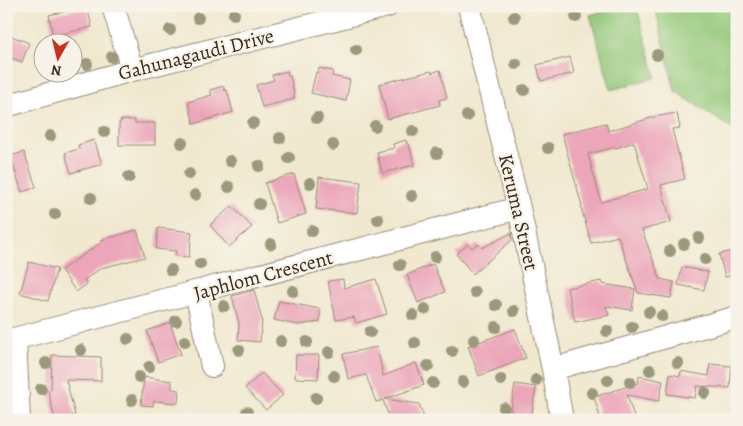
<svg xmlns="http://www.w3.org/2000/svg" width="743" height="426" viewBox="0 0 743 426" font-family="Alegreya,serif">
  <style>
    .green { fill: #93c879; stroke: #67794c }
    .building { fill: #eca5ba; fill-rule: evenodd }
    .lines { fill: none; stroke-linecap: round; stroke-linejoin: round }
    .minor-casing { stroke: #968976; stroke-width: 24 }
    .minor { stroke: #fff; stroke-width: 22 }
    .tree { fill: #9b997c }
    .labels { text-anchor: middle; stroke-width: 4.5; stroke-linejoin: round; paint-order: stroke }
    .street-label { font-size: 20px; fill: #3b2a1e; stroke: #f7f3e8 }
  </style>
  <rect width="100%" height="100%" fill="#f7f3e8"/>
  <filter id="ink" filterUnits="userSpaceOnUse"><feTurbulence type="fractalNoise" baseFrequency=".02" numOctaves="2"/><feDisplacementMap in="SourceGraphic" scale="10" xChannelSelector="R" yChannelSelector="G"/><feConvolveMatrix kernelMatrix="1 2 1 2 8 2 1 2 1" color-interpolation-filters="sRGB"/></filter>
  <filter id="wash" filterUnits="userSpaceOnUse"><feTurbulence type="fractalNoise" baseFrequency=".0096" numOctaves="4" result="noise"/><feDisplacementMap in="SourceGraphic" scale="20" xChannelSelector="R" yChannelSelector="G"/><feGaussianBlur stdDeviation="1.12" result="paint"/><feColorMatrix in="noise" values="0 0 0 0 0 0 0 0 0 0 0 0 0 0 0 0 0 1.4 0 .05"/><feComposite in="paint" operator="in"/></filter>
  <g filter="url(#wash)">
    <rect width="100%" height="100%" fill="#f0e8cf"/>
    <path class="green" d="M623 6H636L656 77 611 90 590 15Z
      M655 6H737V132L675 91Z"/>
    <g id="blocks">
      <path class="building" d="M87 7 92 27 53 36 49 15Z
        M6 34 29 43 22 62 6 56Z
        M570 57 574 73 541 81 537 65Z
        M319 68 333 71 332 76 350 80 346 101 311 93 316 72 318 73Z
        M440 70 447 98 439 100 440 105 388 119 379 84 431 71 432 73Z
        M287 71 288 76H290L294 93V99L262 107 256 85 274 80 272 75Z
        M223 86 225 91 227 90 233 112 194 124 188 102 212 95 210 90Z
        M677 113 680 128 672 129 685 179 661 185 671 222 642 230 660 279 674 282 671 298 638 293 618 236 591 243 581 207 582 206 562 134 606 123 608 131 654 117ZM634 142 648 189 601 202 588 154 616 147V148Z
        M121 120H135V123H155V145H119V123H120Z
        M94 140 102 164 71 173 65 153 79 149 78 145Z
        M406 140 407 144H409L414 165 382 173 377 152 394 148 393 144Z
        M24 152 36 187 22 192 10 156Z
        M294 174 306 214 277 223 265 183Z
        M319 177 361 182 357 213 316 209Z
        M232 206 252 227 229 247 210 225Z
        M158 228 192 232 189 257 175 256 176 251 156 249Z
        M137 230 145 257 101 268 84 280 87 284 76 292 61 270 102 242 101 240Z
        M511 233 512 240 473 274 456 254 468 244 472 248 478 244 482 248Z
        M737 250V274L725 277 719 254Z
        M29 262 57 269 48 301 20 293Z
        M433 264 445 292 418 303 407 275Z
        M682 267 708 272 704 290 678 285Z
        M343 279 344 288 376 279 387 314 356 323 354 317 336 320 328 281Z
        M601 281 602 284 635 289 632 310 606 306 609 315 575 322 567 288Z
        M254 290 262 320 260 342 238 340 239 323 232 296Z
        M279 301 320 309V322L298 325 274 320Z
        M170 323 181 354 158 362 147 331Z
        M515 329 526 358 479 376 468 346Z
        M377 347 383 376 416 363 424 385 385 399 419 404 425 420H390L383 400 376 402 366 375 348 379 343 354Z
        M52 355 101 357V381L66 380 75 415 57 420H55L48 390 51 389Z
        M296 355H319L318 379 295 378Z
        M710 364 732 366 730 388 697 386 695 398 667 394 670 374 680 376 681 371 709 376Z
        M262 373 283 395 266 410 245 388Z
        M639 376 663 381 659 401 627 395 635 420H601L594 397 638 383Z
        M144 377 172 381V389L179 390 178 403 154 401 153 406 141 405Z
        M515 384 536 387 531 419 510 416Z"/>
    </g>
  </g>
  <g filter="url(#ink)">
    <use href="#blocks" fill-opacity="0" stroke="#968976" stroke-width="1"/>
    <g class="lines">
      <defs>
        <path id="minor" d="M113 6 132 70
          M469 6 519 208 553 369 562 420
          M6 106 132 70 387 6
          M196 292 212 366
          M15 339 19 420
          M6 341 519 208
          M553 369 737 317"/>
      </defs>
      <use href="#minor" class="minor-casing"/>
      <use href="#minor" class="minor"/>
    </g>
    <g class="tree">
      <circle cx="234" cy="14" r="6"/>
      <circle cx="514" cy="17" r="6"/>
      <circle cx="576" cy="17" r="6"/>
      <circle cx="198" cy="18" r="6"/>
      <circle cx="170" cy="30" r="6"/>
      <circle cx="356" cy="50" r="6"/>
      <circle cx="657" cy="55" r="6"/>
      <circle cx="112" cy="57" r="6"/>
      <circle cx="87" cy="64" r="6"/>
      <circle cx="516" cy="64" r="6"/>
      <circle cx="524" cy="90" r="6"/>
      <circle cx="467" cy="116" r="6"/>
      <circle cx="317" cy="118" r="6"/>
      <circle cx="253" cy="123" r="6"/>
      <circle cx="375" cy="126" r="6"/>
      <circle cx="413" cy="131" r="6"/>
      <circle cx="104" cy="132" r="6"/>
      <circle cx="50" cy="136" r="6"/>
      <circle cx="280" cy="138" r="6"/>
      <circle cx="182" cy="143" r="6"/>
      <circle cx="333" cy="145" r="6"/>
      <circle cx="548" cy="148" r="6"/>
      <circle cx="437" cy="153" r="6"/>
      <circle cx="289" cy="158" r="6"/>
      <circle cx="230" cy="161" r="6"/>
      <circle cx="259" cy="166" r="6"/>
      <circle cx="189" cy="174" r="6"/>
      <circle cx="129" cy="177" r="6"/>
      <circle cx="310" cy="183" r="6"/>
      <circle cx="229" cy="187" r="6"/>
      <circle cx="195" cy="195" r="6"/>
      <circle cx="412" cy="196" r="6"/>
      <circle cx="91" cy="198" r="6"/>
      <circle cx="259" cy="204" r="6"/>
      <circle cx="55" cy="214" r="6"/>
      <circle cx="378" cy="219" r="6"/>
      <circle cx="312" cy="231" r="6"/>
      <circle cx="699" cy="238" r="6"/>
      <circle cx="271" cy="244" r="6"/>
      <circle cx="684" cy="244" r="6"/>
      <circle cx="670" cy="251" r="6"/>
      <circle cx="435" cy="257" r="6"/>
      <circle cx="705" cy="259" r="6"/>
      <circle cx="200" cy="264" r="6"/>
      <circle cx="400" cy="265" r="6"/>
      <circle cx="171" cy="270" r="6"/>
      <circle cx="293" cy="291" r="6"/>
      <circle cx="475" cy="292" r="6"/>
      <circle cx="496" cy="305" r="6"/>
      <circle cx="224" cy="306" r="6"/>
      <circle cx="425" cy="309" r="6"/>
      <circle cx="514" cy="311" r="6"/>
      <circle cx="649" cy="312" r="6"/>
      <circle cx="413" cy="315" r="6"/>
      <circle cx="662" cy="316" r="6"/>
      <circle cx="176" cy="321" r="6"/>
      <circle cx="496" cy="327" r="6"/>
      <circle cx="632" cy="327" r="6"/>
      <circle cx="607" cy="331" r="6"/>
      <circle cx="370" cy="332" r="6"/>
      <circle cx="128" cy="339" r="6"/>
      <circle cx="474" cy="340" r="6"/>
      <circle cx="185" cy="341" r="6"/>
      <circle cx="281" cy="341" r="6"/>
      <circle cx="307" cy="342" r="6"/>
      <circle cx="415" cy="343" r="6"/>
      <circle cx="81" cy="350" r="6"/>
      <circle cx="239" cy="350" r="6"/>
      <circle cx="452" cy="351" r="6"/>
      <circle cx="329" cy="352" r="6"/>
      <circle cx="46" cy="363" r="6"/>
      <circle cx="678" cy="363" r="6"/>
      <circle cx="428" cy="366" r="6"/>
      <circle cx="149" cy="367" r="6"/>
      <circle cx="650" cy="370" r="6"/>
      <circle cx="334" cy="376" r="6"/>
      <circle cx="139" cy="377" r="6"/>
      <circle cx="501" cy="380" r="6"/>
      <circle cx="536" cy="380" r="6"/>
      <circle cx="608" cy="380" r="6"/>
      <circle cx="463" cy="382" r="6"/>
      <circle cx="630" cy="382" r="6"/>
      <circle cx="433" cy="383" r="6"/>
      <circle cx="41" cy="389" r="6"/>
      <circle cx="592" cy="393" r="6"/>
      <circle cx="705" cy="393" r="6"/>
      <circle cx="316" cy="398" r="6"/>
      <circle cx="132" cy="400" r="6"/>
      <circle cx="504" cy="408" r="6"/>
      <circle cx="247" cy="412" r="6"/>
    </g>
  </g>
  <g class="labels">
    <g class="street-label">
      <text transform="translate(196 54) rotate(-14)" y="7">Gahunagaudi Drive</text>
      <text transform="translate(519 212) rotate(77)" y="7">Keruma Street</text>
      <text transform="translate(263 275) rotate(-15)" y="7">Japhlom Crescent</text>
    </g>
  </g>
  <rect width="743" height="426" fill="none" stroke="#f7f3e8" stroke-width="25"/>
  <g transform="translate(58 58) rotate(188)"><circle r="24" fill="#f7f3e8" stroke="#aca397"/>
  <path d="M0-4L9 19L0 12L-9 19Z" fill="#c8321e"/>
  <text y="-8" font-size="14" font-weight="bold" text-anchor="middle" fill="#3b2a1e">N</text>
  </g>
</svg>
